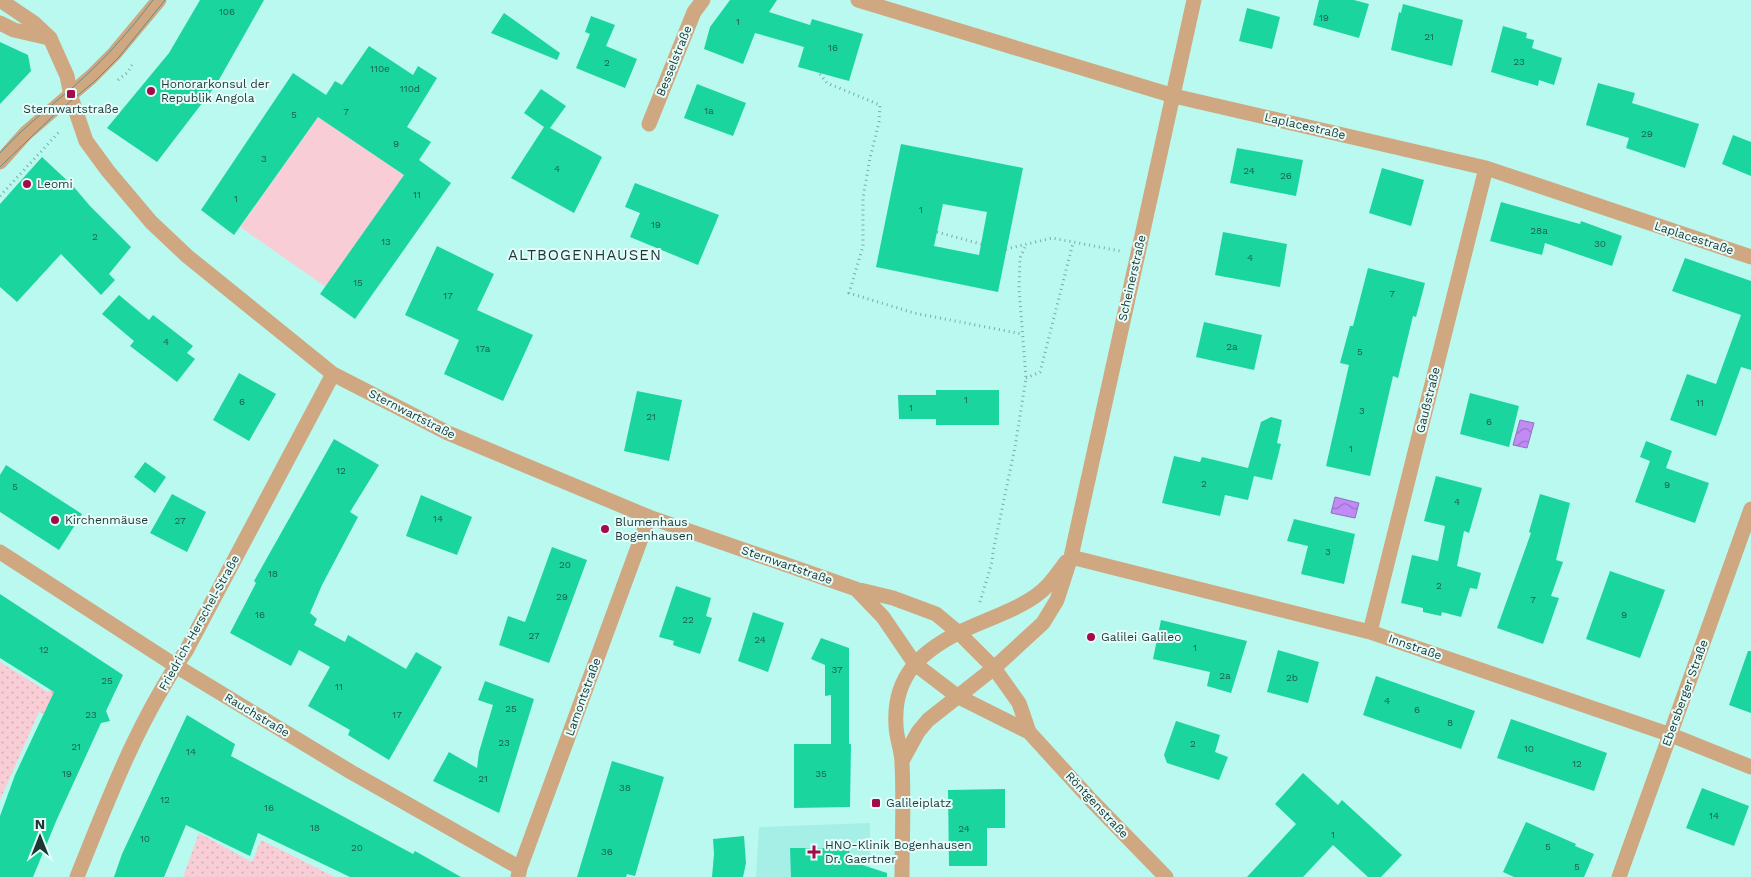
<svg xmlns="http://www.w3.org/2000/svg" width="1751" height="877" viewBox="0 0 1751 877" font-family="'Work Sans',sans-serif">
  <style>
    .built { fill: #a6efe6 }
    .grass { fill: #f9cdd5 }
    .garden { fill: url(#garden-dots) }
    .water { fill: url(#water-waves); stroke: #8f72bb }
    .building { fill: #1bd59f; fill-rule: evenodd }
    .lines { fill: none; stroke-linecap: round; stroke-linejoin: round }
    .path { stroke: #7baba5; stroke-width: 3; stroke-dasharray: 1 4; stroke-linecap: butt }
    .minor { stroke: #cfa780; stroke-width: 15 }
    .tertiary { stroke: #cfa780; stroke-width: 15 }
    .tram { stroke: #658f89; stroke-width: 1 }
    .poi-dot { fill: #a30b49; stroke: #e5fdfa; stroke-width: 2 }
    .labels { text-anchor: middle; stroke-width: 4; stroke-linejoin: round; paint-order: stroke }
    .number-label { font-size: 10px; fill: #1d5e4f }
    .street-label { font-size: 12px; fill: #1e3734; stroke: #e5fdfa }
    .poi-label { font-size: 12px; fill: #1e3734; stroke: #e5fdfa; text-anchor: start }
    .quarter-label { font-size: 15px; letter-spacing: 1px; fill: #1e3734; stroke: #e5fdfa }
  </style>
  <defs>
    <pattern id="garden-dots" width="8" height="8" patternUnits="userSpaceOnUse" patternTransform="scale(1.25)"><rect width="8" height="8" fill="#f9cdd5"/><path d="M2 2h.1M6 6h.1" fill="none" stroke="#d5b1b7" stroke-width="1.8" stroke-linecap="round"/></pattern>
    <pattern id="water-waves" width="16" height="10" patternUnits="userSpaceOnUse" patternTransform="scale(1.25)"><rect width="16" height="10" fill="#c08bf5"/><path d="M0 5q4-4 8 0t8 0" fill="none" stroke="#9b72c7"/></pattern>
  </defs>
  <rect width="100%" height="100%" fill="#baf9f0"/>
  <path class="built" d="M870 823V877H756L759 827Z"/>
  <path class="grass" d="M318 117 404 175 326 287 240 227Z"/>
  <path class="garden" d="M0 662 48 692 56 680 63 685 50 715 39 712 0 800Z
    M199 833 252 862 261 840 335 877H183Z"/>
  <path class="water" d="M1520 420 1534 423 1527 448 1513 445Z
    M1335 497 1359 503 1355 518 1331 513Z"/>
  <path class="building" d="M200 0H264L216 85 157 162 107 128 169 53Z
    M730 0H777L769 12 810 25 812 19 863 34 849 81 798 67 804 47 755 33 743 64 704 49 710 27Z
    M1319 0H1354L1369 4 1359 38 1313 25Z
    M1403 4 1463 20 1452 66 1391 50 1399 12 1401 13Z
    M1247 8 1280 17 1272 49 1239 41Z
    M504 13 560 53 557 60 491 33Z
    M591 16 615 25 606 46 637 59 625 88 576 68 590 34 585 32Z
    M1503 26 1527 33 1526 38 1534 40 1532 48 1562 58 1554 85 1539 80 1538 86 1491 72Z
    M0 42 28 55 31 71 0 104Z
    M369 46 413 75 418 66 437 78 407 127 431 142 419 160 451 183 355 319 320 294 404 175 318 117 234 235 201 210 293 73 326 95 335 81 342 85Z
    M1598 83 1635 93 1632 103 1699 124 1685 168 1626 148 1629 138 1586 125Z
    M697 84 746 103 733 136 684 118Z
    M541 89 566 106 550 128 602 157 574 213 511 178 544 127 524 113Z
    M1733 135 1751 142V176L1722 164Z
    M901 144 1023 168 998 292 876 267ZM943 204 987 212 979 255 934 246Z
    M1237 148 1303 160 1296 196 1230 183Z
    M42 157 73 186 90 206 131 247 109 274 115 280 101 295 61 254 17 302 0 287V204Z
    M1382 168 1424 180 1411 226 1369 213Z
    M635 183 719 215 698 265 630 237 640 213 625 207Z
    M1501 202 1580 224 1581 221 1622 236 1612 266 1545 243 1542 255 1490 241Z
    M1223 232 1287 244 1280 287 1215 275Z
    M437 246 494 274 477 310 533 335 503 401 444 374 459 340 405 315Z
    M1685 258 1751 281V370L1741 367 1716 436 1670 420 1687 374 1716 384 1741 315 1672 291Z
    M1368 268 1425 283 1416 317 1413 316 1398 378 1393 376 1370 476 1326 466 1349 365 1340 363 1350 326H1353Z
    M119 295 149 320 153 315 193 346 187 353 195 359 177 382 130 346 134 341 102 314Z
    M1204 322 1262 335 1254 370 1196 357Z
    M239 373 276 394 249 441 213 420Z
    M936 390H999V425H936V419H899L898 395H936Z
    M637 391 682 400 669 461 624 451Z
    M1470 393 1519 406 1509 447 1460 434Z
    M1271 417 1282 420 1277 443 1281 444 1272 480 1254 476 1248 500 1225 495 1220 516 1162 503 1174 456 1200 462 1202 457 1248 468 1261 422Z
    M334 439 379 465 350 512 358 517 322 585 310 613 317 619 314 625 345 642 348 635 406 669 416 652 442 667 389 760 348 735 350 730 308 706 330 667 299 650 291 666 230 633 256 583 254 581Z
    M1646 441 1672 451 1666 468 1709 483 1695 523 1635 502 1650 461 1640 457Z
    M145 462 166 477 155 493 134 477Z
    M6 465 82 514 59 550 0 512V475Z
    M1436 476 1482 488 1469 533 1464 531 1457 566 1481 573 1477 589 1470 588 1461 617 1442 612 1441 616 1423 612V608L1401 603 1412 555 1438 561 1445 526 1424 521Z
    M172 494 206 512 187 552 150 533Z
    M1540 494 1570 503 1556 560 1563 562 1551 596 1559 598 1543 644 1497 628 1531 533 1529 532Z
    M421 495 472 517 457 555 406 536Z
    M1294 519 1355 534 1344 584 1301 574 1308 546 1287 541Z
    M552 547 587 560 549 663 499 645 508 616 525 622Z
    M1610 571 1665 590 1640 658 1586 639Z
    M676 586 711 598 706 616 712 618 700 654 673 645 674 641 659 637Z
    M0 594 123 675 106 711 110 721 101 723 57 819 33 877H0V816L15 775 54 692 0 658Z
    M753 612 784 623 768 672 738 661Z
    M1161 620 1247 641 1231 693 1207 686 1210 672 1153 659Z
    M821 638 849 648V744H851L850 807 794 808V744H831V695L825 696V665L811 659Z
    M1278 650 1319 662 1308 703 1267 692Z
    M1748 651H1751V713L1729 705Z
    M1376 676 1475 711 1461 749 1363 715Z
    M485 681 534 699 499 813 433 781 449 752 477 768 479 752 493 705 478 700Z
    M187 715 235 744 231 756 413 854 415 851 461 877H350L258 833 250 856 186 825 164 877H114L122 854Z
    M1511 719 1607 753 1594 791 1497 758Z
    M1176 721 1220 735 1215 752 1228 757 1219 780 1167 763 1164 755Z
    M612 761 664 777 635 876 627 874 626 877H577Z
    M1303 773 1338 805 1342 800 1402 855 1381 877H1368L1333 845 1303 877H1247L1296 824 1275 804Z
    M1702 788 1749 806 1734 846 1686 828Z
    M1005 789V828H987V866H949L948 790Z
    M1526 822 1576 844 1575 846 1594 854 1584 877H1514L1503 872Z
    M744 836 746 863 743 877H712L714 854 713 839Z
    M790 848H849L850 861 887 873V877H791Z"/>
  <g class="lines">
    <path class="path" d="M820 74 827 83 880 105 879 122 870 158 863 198V246L849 293 914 313 1022 334
      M118 80 128 72 132 65
      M0 196 59 132
      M937 232 981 244
      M1006 249 1052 238 1120 251
      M1026 378 1040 372 1073 243
      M980 602 992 562 993 552 1015 447 1026 378 1019 288 1020 258 1026 245"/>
    <path class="minor" d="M0 0 34 23 50 38 67 76 72 100 86 141 108 171 151 222 187 256 333 374 448 433 649 517 856 589 893 598 936 614 959 633 994 668 1019 703 1029 732
      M858 0 1174 96 1486 168 1751 257
      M0 23 14 30 49 38
      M649 124 694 12 703 0
      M0 552 176 666 351 772 520 868
      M1071 557 1370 632 1671 735 1751 767
      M856 589 883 617 915 664 957 696 1029 732 1091 800 1166 877
      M1370 632 1486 168
      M77 877C108 800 138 720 186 651L333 374
      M518 877 520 868 649 517
      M1619 877 1751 509"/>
    <path class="tertiary" d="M0 162 26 133 91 77 114 54 159 0
      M902 761 918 732 928 720 994 668 1043 623 1057 600 1071 557 1194 0
      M902 877C902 839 904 801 902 763 902 750 896 738 896 725 893 677 920 652 960 632 986 619 1028 607 1047 586 1054 579 1060 570 1066 562"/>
    <path class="tram" d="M0 153C22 129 47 109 72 88 102 62 129 32 153 0
      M0 167 54 115 95 81 119 57 165 0"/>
  </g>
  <g class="poi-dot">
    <circle cx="151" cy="91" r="5"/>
    <rect x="66" y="89" width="10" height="10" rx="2.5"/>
    <circle cx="27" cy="184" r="5"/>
    <circle cx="55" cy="520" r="5"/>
    <circle cx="605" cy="529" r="5"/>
    <circle cx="1091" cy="637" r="5"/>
    <rect x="871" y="798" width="10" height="10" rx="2.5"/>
    <path d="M811.5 844.5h5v5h5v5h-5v5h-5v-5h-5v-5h5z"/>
  </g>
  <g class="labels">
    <g class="number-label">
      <text x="227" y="15">106</text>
      <text x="1324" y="21">19</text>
      <text x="738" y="25">1</text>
      <text x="1429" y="40">21</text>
      <text x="833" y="51">16</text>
      <text x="1519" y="65">23</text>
      <text x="607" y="66">2</text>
      <text x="380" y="72">110e</text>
      <text x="410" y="92">110d</text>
      <text x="709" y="114">1a</text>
      <text x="346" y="115">7</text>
      <text x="294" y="118">5</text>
      <text x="1647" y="137">29</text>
      <text x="396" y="147">9</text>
      <text x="264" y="162">3</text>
      <text x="557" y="172">4</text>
      <text x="1249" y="174">24</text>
      <text x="1286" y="179">26</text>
      <text x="417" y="198">11</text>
      <text x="236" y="202">1</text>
      <text x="921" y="213">1</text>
      <text x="656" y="228">19</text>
      <text x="1539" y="234">28a</text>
      <text x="95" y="240">2</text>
      <text x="386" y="245">13</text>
      <text x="1600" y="247">30</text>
      <text x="1250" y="261">4</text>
      <text x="358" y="286">15</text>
      <text x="1392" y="297">7</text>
      <text x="448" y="299">17</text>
      <text x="166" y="345">4</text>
      <text x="1232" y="350">2a</text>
      <text x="483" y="352">17a</text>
      <text x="1360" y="355">5</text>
      <text x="966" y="403">1</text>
      <text x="242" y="405">6</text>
      <text x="1700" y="406">11</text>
      <text x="911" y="411">1</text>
      <text x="1362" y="414">3</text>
      <text x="651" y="420">21</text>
      <text x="1489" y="425">6</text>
      <text x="1351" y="452">1</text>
      <text x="341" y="474">12</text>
      <text x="1204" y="487">2</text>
      <text x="1667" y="488">9</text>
      <text x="15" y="490">5</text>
      <text x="1457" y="505">4</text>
      <text x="438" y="522">14</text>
      <text x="180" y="524">27</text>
      <text x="1328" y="555">3</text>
      <text x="565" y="568">20</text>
      <text x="273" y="577">18</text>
      <text x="1439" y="589">2</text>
      <text x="562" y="600">29</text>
      <text x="1533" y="603">7</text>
      <text x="260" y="618">16</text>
      <text x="1624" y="618">9</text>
      <text x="688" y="623">22</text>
      <text x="534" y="639">27</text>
      <text x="760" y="643">24</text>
      <text x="1195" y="651">1</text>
      <text x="44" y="653">12</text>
      <text x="837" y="673">37</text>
      <text x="1225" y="679">2a</text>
      <text x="1292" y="681">2b</text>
      <text x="107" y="684">25</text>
      <text x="339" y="690">11</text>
      <text x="1387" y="704">4</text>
      <text x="511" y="712">25</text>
      <text x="1417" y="713">6</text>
      <text x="91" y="718">23</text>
      <text x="397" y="718">17</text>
      <text x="1450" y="726">8</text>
      <text x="504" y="746">23</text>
      <text x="1193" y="747">2</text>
      <text x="76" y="750">21</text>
      <text x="1529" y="752">10</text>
      <text x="191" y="755">14</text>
      <text x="1577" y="767">12</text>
      <text x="67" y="777">19</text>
      <text x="821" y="777">35</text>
      <text x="483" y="782">21</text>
      <text x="625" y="791">38</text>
      <text x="165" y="803">12</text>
      <text x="269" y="811">16</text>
      <text x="1714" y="819">14</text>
      <text x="315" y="831">18</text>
      <text x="964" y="832">24</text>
      <text x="1333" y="838">1</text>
      <text x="145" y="842">10</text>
      <text x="1548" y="850">5</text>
      <text x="357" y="851">20</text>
      <text x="607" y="855">36</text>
      <text x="1577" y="870">5</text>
    </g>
    <g class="street-label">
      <text transform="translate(674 61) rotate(-68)" y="4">Besselstraße</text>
      <text transform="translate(1305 126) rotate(13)" y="4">Laplacestraße</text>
      <text transform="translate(1694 238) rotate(18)" y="4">Laplacestraße</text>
      <text transform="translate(1132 278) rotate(-77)" y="4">Scheinerstraße</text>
      <text transform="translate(1428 400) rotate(-76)" y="4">Gaußstraße</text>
      <text transform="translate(412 414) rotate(27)" y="4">Sternwartstraße</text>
      <text transform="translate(787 565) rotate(19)" y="4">Sternwartstraße</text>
      <text transform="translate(199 623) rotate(-61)" y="4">Friedrich-Herschel-Straße</text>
      <text transform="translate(1415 647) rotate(19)" y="4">Innstraße</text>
      <text transform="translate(1685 693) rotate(-70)" y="4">Ebersberger Straße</text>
      <text transform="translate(583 697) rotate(-70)" y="4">Lamontstraße</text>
      <text transform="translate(257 715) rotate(31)" y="4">Rauchstraße</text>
      <text transform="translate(1097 805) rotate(47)" y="4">Röntgenstraße</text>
    </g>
    <g class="poi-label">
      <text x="161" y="88">Honorarkonsul der<tspan x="161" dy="14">Republik Angola</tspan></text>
      <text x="71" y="113" text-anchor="middle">Sternwartstraße</text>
      <text x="37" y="188">Leomi</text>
      <text x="65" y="524">Kirchenmäuse</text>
      <text x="615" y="526">Blumenhaus<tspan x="615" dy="14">Bogenhausen</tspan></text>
      <text x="1101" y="641">Galilei Galileo</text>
      <text x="886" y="807">Galileiplatz</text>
      <text x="825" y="849">HNO-Klinik Bogenhausen<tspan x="825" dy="14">Dr. Gaertner</tspan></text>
    </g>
    <g class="quarter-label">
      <text x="585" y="260">ALTBOGENHAUSEN</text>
    </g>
  </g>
  <g transform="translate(40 837)" stroke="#e5fdfa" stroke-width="4" paint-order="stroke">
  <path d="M0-4L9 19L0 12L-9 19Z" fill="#1e3734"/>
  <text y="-8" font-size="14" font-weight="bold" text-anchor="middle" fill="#1e3734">N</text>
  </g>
</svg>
